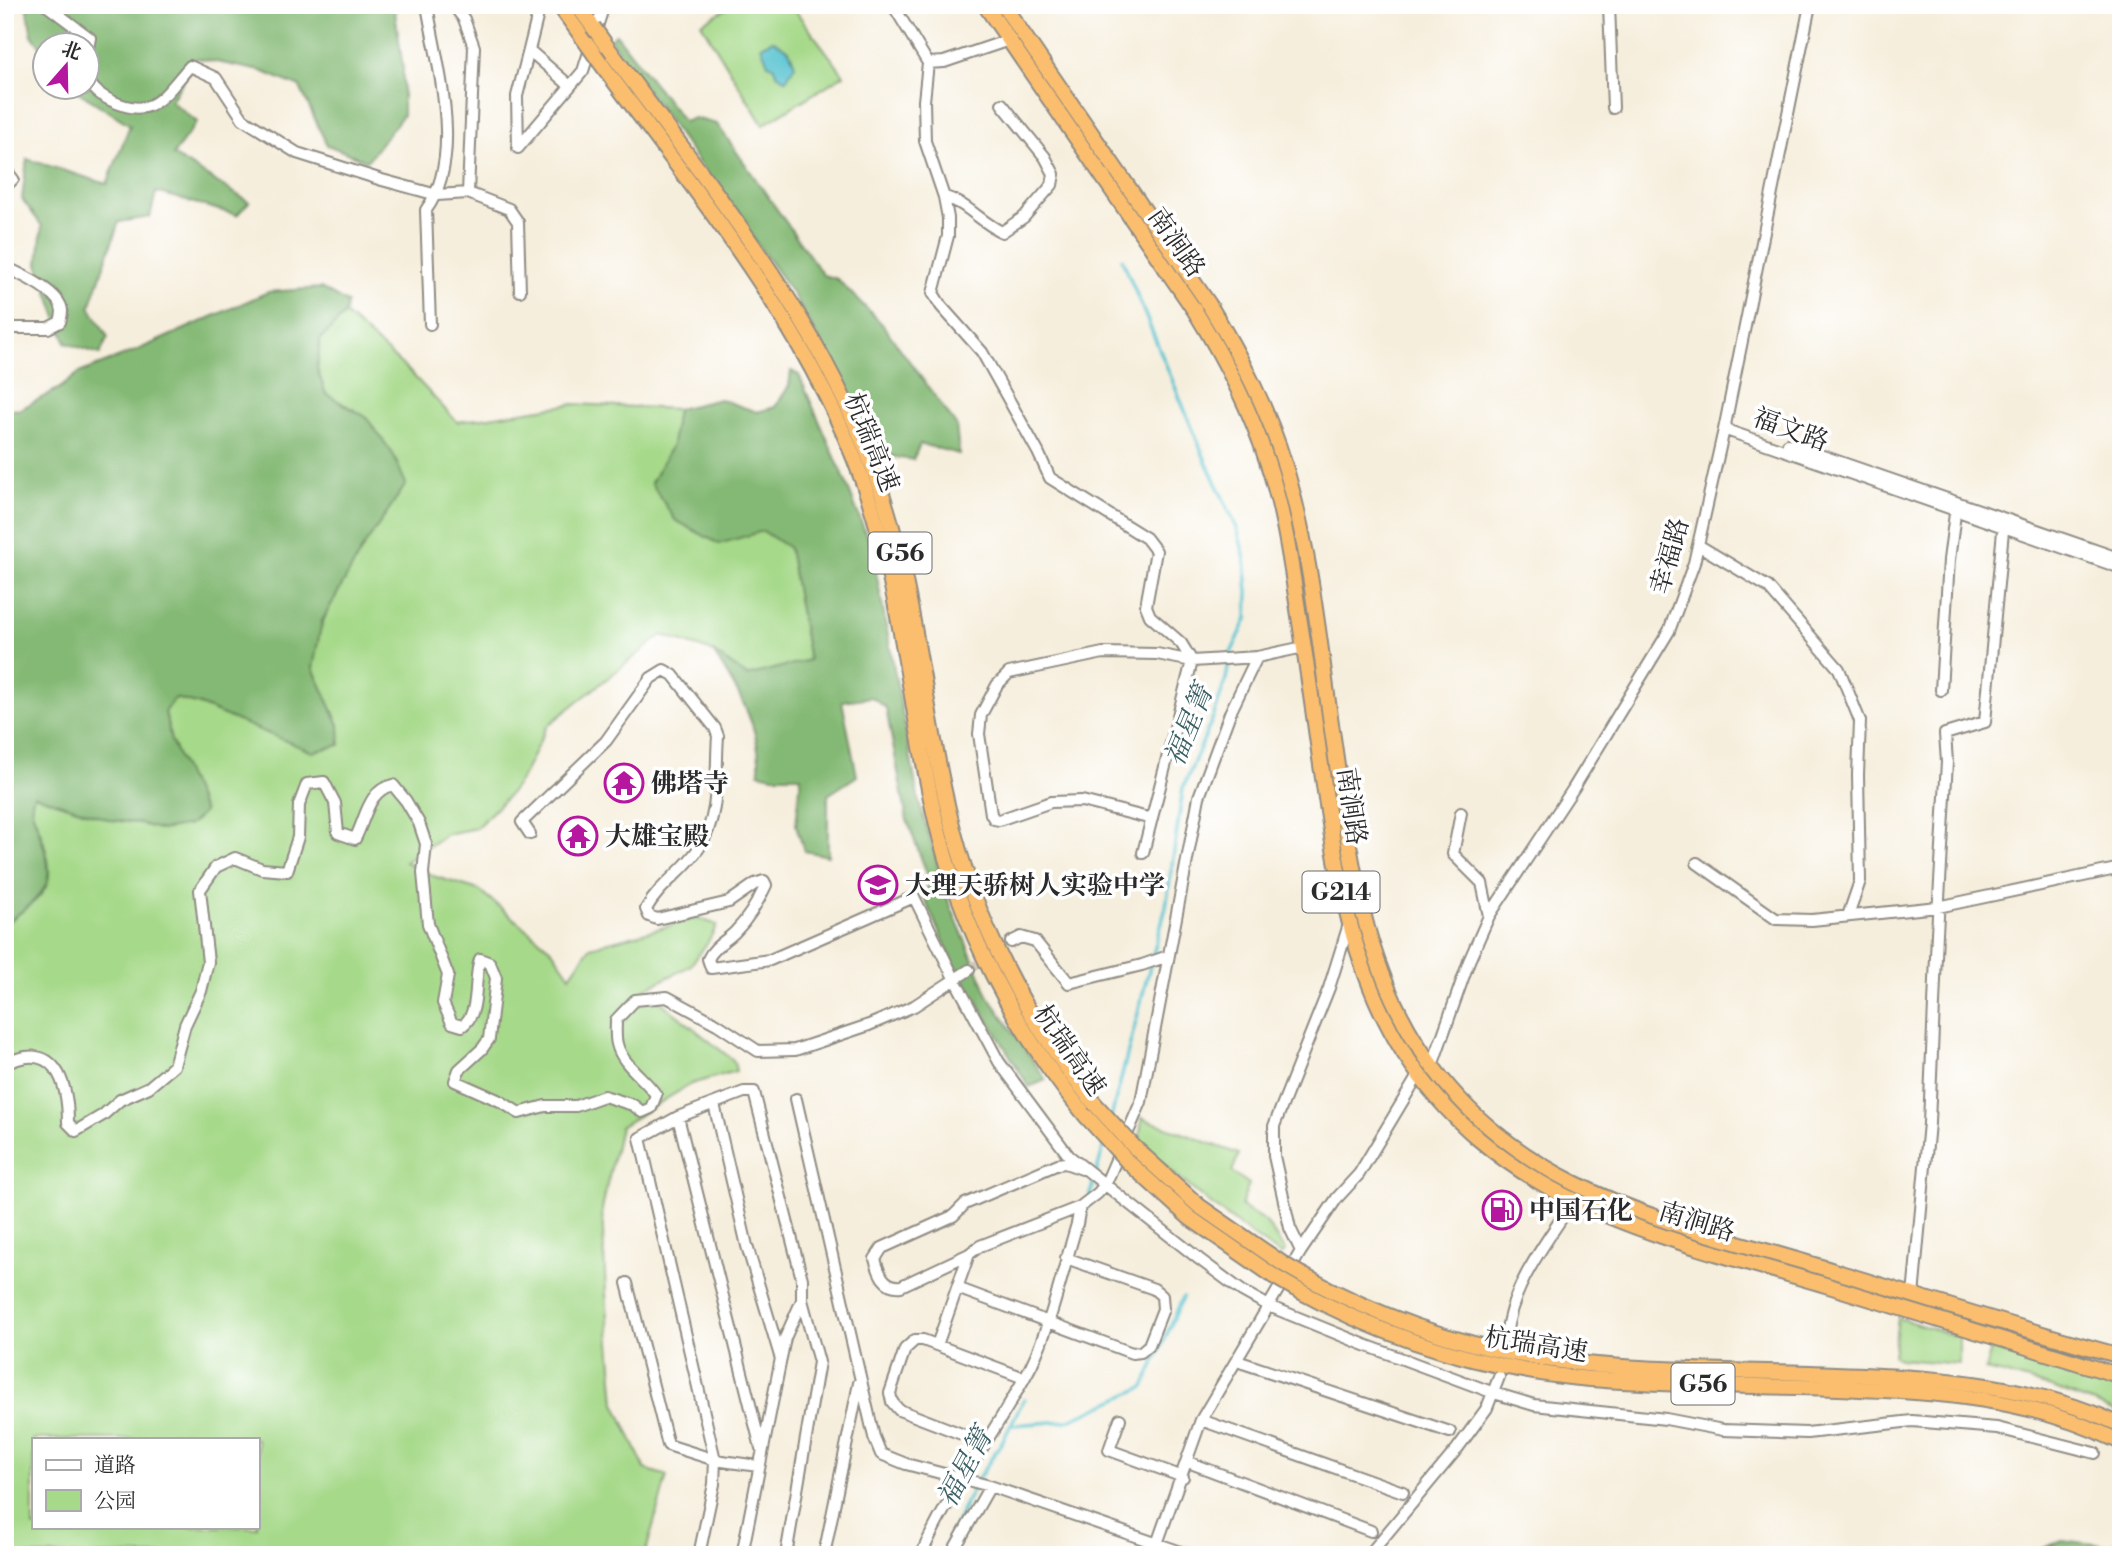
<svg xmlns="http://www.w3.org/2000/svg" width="2126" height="1560" viewBox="0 0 2126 1560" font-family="'Libre Bodoni','Noto Serif SC',serif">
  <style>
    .green { fill: #a6d989; stroke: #68825a; stroke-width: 2; fill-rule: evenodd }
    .forest { fill: #84b975; stroke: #587250; stroke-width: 2 }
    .water { fill: #57c3d0; stroke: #41777e; stroke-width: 2 }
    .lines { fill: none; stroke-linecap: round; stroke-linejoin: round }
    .stream { stroke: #57c3d0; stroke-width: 3.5 }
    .minor-tunnel { stroke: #cdc7b9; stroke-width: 10; stroke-dasharray: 10 5; stroke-linecap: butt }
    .minor-casing { stroke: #908c84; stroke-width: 14 }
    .highway-casing { stroke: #908c84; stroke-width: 18 }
    .minor { stroke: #fff; stroke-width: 10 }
    .highway { stroke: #fbbe6e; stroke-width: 14 }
    .highway-bridge-casing { stroke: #908c84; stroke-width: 18; stroke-linecap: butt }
    .highway-bridge { stroke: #fbbe6e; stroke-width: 14 }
    .labels { text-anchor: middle; stroke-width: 7; stroke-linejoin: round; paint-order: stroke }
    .shield { fill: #fff; stroke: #6b6b6b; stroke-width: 2 }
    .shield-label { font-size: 24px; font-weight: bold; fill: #2b2b2b }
    .street-label { font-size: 26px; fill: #2b2b2b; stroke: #fff }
    .poi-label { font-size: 26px; font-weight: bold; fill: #2b2b2b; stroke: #fff; text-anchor: start }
    .water-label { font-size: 28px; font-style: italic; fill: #3a6065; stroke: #fff }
  </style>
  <rect width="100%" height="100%" fill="#fff"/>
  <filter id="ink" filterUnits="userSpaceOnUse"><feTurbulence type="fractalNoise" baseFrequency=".0143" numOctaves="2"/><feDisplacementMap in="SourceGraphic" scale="14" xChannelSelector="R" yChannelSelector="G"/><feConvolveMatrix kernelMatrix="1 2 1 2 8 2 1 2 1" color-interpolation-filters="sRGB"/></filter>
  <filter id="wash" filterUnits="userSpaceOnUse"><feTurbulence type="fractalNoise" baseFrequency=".00686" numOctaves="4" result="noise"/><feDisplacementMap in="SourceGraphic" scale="28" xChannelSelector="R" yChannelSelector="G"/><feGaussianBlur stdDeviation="1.57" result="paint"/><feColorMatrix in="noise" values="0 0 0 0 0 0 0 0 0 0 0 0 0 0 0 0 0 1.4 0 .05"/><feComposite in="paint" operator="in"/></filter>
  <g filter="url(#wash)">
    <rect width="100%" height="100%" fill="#f6eedc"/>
    <path class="green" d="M733 5H791L844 75 763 125 701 23Z
      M345 314 410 372 457 422 573 404 677 409 672 445 651 483 763 531 789 548 809 660 747 676 713 652 662 635 547 726 522 778 507 797 476 828 447 834 405 862 436 877 479 890 552 950 570 976 590 947 698 918 717 925 708 942 690 966 645 989 734 1061 736 1071 691 1084 620 1127 602 1209 606 1294 615 1403 645 1469 667 1476 645 1555H5V920L9 921C21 912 39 901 46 887 56 867 39 827 30 808L34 795 111 820 138 823 162 830 203 812 171 741 165 712 175 698 200 705 277 737 339 725C334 713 313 676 313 666 313 612 376 529 406 484L366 417 326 394 317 369 320 340ZM33 1439H257V1527H33Z
      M1142 1118 1239 1154 1232 1172 1249 1184 1241 1206 1266 1222 1285 1251 1281 1255C1230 1221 1184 1184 1139 1143Z
      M1898 1318 1959 1337V1364L1900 1359 1893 1356Z
      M1991 1349 2121 1390V1414C2076 1395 2032 1380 1985 1370Z"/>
    <path class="forest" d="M26 5H394L403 68V115L367 161 327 145 300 87 261 71 197 58 171 101 197 122 173 155 249 202 237 215 156 192 150 217 119 222 90 307 108 337 100 354 66 343 38 264 42 226 22 199 27 159 107 184 130 125 72 88H88V46H46L45 53 32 35Z
      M616 34 684 122 694 118 717 124 823 275 837 279 882 324 956 425 959 454 920 444 913 460 884 455 859 420 837 372 791 291 610 39Z
      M321 288 347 303 345 314 320 340 317 369 326 394 366 417 393 454 406 484 363 548 322 621 313 668 339 725 340 745 312 752 200 705 175 698 165 712 171 741 204 812 190 825 162 830 138 823 111 820 34 795C29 809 33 812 37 825 55 881 56 885 9 921L5 920V408L19 410 60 388 79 373 133 352 268 292Z
      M791 371 799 375 845 480 872 550 919 802 948 900 988 995 1046 1080 1029 1087 953 962 924 898 929 879 907 820 886 708 872 697 842 701 857 776 828 795V856L804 851 796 825 801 776H772L759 773C762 727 737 689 713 652L747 676 809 660 789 548 763 531 719 544 675 520 651 483 672 445 677 409 720 399 757 412 775 407 789 386Z
      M2062 1540 2109 1546 2121 1540V1555H2027Z"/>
    <path class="water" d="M773 40 789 50 795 65 786 80 777 74 773 66 768 64 761 46Z"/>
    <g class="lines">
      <path class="stream" d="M1122 259 1207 464 1237 528 1245 559 1248 592 1247 619 1230 655
        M1152 958 1166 907 1183 788 1214 715 1226 679 1229 662
        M1111 1118 1150 966
        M1090 1195 1105 1142
        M1083 1222 1087 1206
        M1012 1425 1067 1421 1144 1387 1183 1297
        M978 1479 1002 1442 1024 1399
        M941 1555 974 1486"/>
    </g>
  </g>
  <g filter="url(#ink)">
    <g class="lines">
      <path class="minor-tunnel" d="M969 970 1011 942"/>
      <defs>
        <path id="minor" d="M46 5 90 38 88 48
          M427 5C437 66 465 157 426 210L430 324
          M453 5 464 19 474 47 468 193
          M531 5 538 14 529 50 570 86
          M893 5 928 63 924 101 925 141 944 197 948 218V236L933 293 941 306 982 352 1038 452 1050 478 1146 538 1156 551 1146 606 1150 616 1181 643 1192 661
          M1609 5 1613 108
          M928 63 944 62 1009 40
          M88 77C90 87 100 95 110 100 153 121 163 96 190 66L216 78 243 119 297 153 382 180 437 195 468 193 509 209 518 222 520 291
          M518 148 583 71 604 5
          M518 148 517 96 529 50
          M5 169 13 179 5 187
          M944 197C966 202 980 222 1002 232L1024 217 1052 185 1054 174 1045 157 1002 104
          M5 267C20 274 61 292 62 311 62 315 61 318 60 322L48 328H5
          M1725 425 1729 431 2121 568
          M1788 444 2121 559
          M1698 545 1768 587 1839 669 1860 721 1858 775 1860 881 1848 916
          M1941 690 1949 560 1956 506
          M1461 813 1453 854 1482 883 1489 916
          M1152 819 1082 801 1051 802 999 820 994 819 991 814 979 734 981 715 997 685 1009 673 1103 653 1157 654 1192 661
          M530 834 522 822 606 741 651 678 664 670 673 675 715 728 718 736C715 774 721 814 699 848 684 871 660 884 646 909L649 916 657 919 729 902 755 884 764 881 766 885C758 902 748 919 735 932 726 941 714 946 708 959L711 968 770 960 914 897 954 978 999 1062 1069 1156 1199 1259 1242 1291 1269 1306 1365 1345 1494 1393 1534 1405 1666 1419 1723 1430 1807 1433 1912 1421 1997 1428 2095 1453
          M1143 853 1192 661 1257 657
          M1697 863 1776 919 1812 920 1938 907 2121 868
          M1011 942 1021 937 1035 941 1069 983 1142 965 1168 956
          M5 1064C55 1039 68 1082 68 1123L76 1131 103 1115 120 1100 149 1087 174 1066 185 1025 201 991 208 962 200 890 216 867 235 858 262 869 287 871 298 837 299 805 307 784 324 782 335 803 338 833 355 839C366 818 368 790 393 785L406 801 419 823 426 844 423 873 428 924 448 975 443 1003 452 1023 462 1026C481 1013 473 980 480 959L490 963 496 978 489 1039 482 1049 459 1070 455 1081 500 1101 519 1113 545 1106H576L604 1096 633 1105 642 1112 651 1108 656 1095C645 1078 622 1065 617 1044 615 1037 616 1028 616 1020L635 1000 667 997 717 1024 758 1051 795 1050 869 1025 914 1006 969 970
          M1432 1066 1469 961 1489 916 1573 789 1669 631 1694 563 1725 425 1810 5
          M796 1099 874 1437 881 1454 906 1464 990 1486 1190 1555
          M714 1104 747 1246 780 1356
          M678 1117 761 1448
          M1080 1207 980 1246 969 1254 901 1286C884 1288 879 1273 875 1259L882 1248 953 1216 965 1204 1058 1164 1065 1163 1082 1169
          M1301 1251 1290 1228 1274 1156V1126L1329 988 1349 924
          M969 1254 957 1288 1132 1353 1141 1352 1149 1345 1163 1309 1162 1296 1154 1289 1066 1258
          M627 1283 668 1445 715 1460 714 1484 699 1555
          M1913 1296 1929 1123 1937 933 1947 762 1945 734 1985 722 2004 520
          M1506 1338C1510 1287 1546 1243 1573 1201
          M937 1345 957 1288
          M1237 1361 1450 1432
          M1120 1419 1109 1450 1183 1477
          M1201 1420 1403 1492
          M985 1443 899 1410 892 1402 890 1393 905 1349 915 1340H923L1024 1378
          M1188 1462 1371 1531
          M742 1555 785 1338 802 1300V1279L754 1092H744L678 1117 640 1138 715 1460 758 1466
          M786 1555 819 1362 802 1300
          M824 1555 859 1383
          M921 1555C951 1488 997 1431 1031 1366 1051 1325 1063 1269 1077 1224L1080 1207 1098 1193 1106 1183 1141 1102 1199 797 1230 713 1257 657 1304 647
          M951 1555 990 1486
          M1153 1555 1201 1420 1301 1251 1337 1198 1359 1174 1419 1074
          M1369 1555 1457 1449 1487 1408 1499 1377"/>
        <path id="highway" d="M559 5 588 45
          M577 5 593 27
          M985 5 1195 311C1224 358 1250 408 1267 461 1284 511 1291 564 1299 616 1307 666 1314 716 1321 765 1336 865 1349 966 1404 1053 1504 1209 1670 1238 1832 1287 1929 1316 2025 1346 2121 1376
          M1003 5 1208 303C1239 354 1268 408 1285 466 1312 555 1320 652 1334 744 1349 848 1360 954 1417 1044 1513 1196 1677 1223 1834 1271 1929 1300 2024 1330 2121 1356
          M605 44C705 181 819 314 876 476 915 585 922 701 949 813 974 919 1025 1020 1094 1103
          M600 62C697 195 807 324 863 482 902 591 909 705 935 817 960 926 1014 1030 1086 1116
          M1135 1148 1199 1206 1283 1264
          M1127 1161 1190 1218 1275 1277
          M1302 1275C1378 1317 1460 1346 1546 1359 1633 1372 1722 1370 1810 1373 1917 1377 2022 1379 2121 1425
          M1294 1288C1385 1338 1486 1370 1590 1379 1672 1385 1755 1386 1838 1388 1938 1392 2029 1397 2121 1442"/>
      </defs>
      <use href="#minor" class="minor-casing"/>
      <use href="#highway" class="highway-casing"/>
      <use href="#minor" class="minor"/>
      <use href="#highway" class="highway"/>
      <defs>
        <path id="highway-bridge" d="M593 27 605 44
          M588 45 600 62
          M1094 1103 1135 1148
          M1086 1116 1127 1161
          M1283 1264 1302 1275
          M1275 1277 1294 1288"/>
      </defs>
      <use href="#highway-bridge" class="highway-bridge-casing"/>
      <use href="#highway-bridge" class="highway-bridge"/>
    </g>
  </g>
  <defs>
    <symbol id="temple-ring" viewBox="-11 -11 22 22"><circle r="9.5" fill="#fff" stroke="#b5179e" stroke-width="1.5"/><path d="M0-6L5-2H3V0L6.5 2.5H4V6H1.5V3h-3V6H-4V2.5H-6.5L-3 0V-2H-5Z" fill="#b5179e"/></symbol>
    <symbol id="school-ring" viewBox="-11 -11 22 22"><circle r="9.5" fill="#fff" stroke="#b5179e" stroke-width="1.5"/><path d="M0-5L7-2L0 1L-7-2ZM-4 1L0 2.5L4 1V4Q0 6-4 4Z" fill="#b5179e"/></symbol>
    <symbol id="fuel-ring" viewBox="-11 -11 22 22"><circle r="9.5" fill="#fff" stroke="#b5179e" stroke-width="1.5"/><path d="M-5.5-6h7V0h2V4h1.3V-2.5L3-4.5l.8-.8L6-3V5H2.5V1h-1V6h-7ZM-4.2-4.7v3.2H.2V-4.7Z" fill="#b5179e"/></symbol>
  </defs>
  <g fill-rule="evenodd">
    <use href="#temple-ring" x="602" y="761" width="44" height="44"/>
    <use href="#temple-ring" x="556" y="814" width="44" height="44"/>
    <use href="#school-ring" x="856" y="863" width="44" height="44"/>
    <use href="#fuel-ring" x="1480" y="1188" width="44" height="44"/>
  </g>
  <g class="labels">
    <g class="shield">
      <rect x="868.5" y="532.5" width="63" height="41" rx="5"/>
      <rect x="1302.5" y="871.5" width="77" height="41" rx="5"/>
      <rect x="1671.5" y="1363.5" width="63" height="41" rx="5"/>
    </g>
    <g class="shield-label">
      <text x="900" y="561">G56</text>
      <text x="1341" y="900">G214</text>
      <text x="1703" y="1392">G56</text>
    </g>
    <g class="street-label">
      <text transform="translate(1177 242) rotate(55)" y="9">南涧路</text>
      <text transform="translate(1791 429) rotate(20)" y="9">福文路</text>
      <text transform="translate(872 442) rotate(68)" y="9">杭瑞高速</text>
      <text transform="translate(1669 556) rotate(-74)" y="9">幸福路</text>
      <text transform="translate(1352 806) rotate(82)" y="9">南涧路</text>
      <text transform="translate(1070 1050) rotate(55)" y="9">杭瑞高速</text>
      <text transform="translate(1697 1221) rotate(17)" y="9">南涧路</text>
      <text transform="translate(1536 1344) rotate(9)" y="9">杭瑞高速</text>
    </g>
    <g class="poi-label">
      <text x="651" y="792">佛塔寺</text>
      <text x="605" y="845">大雄宝殿</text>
      <text x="905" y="894">大理天骄树人实验中学</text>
      <text x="1529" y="1219">中国石化</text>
    </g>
    <g class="water-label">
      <text transform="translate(1188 725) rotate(-68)" y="10">福星箐</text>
      <text transform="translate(964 1467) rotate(-62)" y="10">福星箐</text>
    </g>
  </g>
  <rect width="2126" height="1560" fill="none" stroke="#fff" stroke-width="28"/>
  <rect x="32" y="1438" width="228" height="91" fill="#ffffff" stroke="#aaaaaa" stroke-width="2"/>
  <rect x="46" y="1460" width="35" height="10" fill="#ffffff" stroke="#aaaaaa" stroke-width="2"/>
  <text x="94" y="1472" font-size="21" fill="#2b2b2b">道路</text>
  <rect x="46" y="1490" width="35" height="21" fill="#a6d989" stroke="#aaaaaa" stroke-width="2"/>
  <text x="94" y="1508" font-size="21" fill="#2b2b2b">公园</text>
  <g transform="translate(66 66) rotate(20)"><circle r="33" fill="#ffffff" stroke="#aaaaaa" stroke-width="2"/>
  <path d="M0-5L12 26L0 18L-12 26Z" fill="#b5179e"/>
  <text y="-10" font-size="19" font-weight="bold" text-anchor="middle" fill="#2b2b2b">北</text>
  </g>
</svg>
